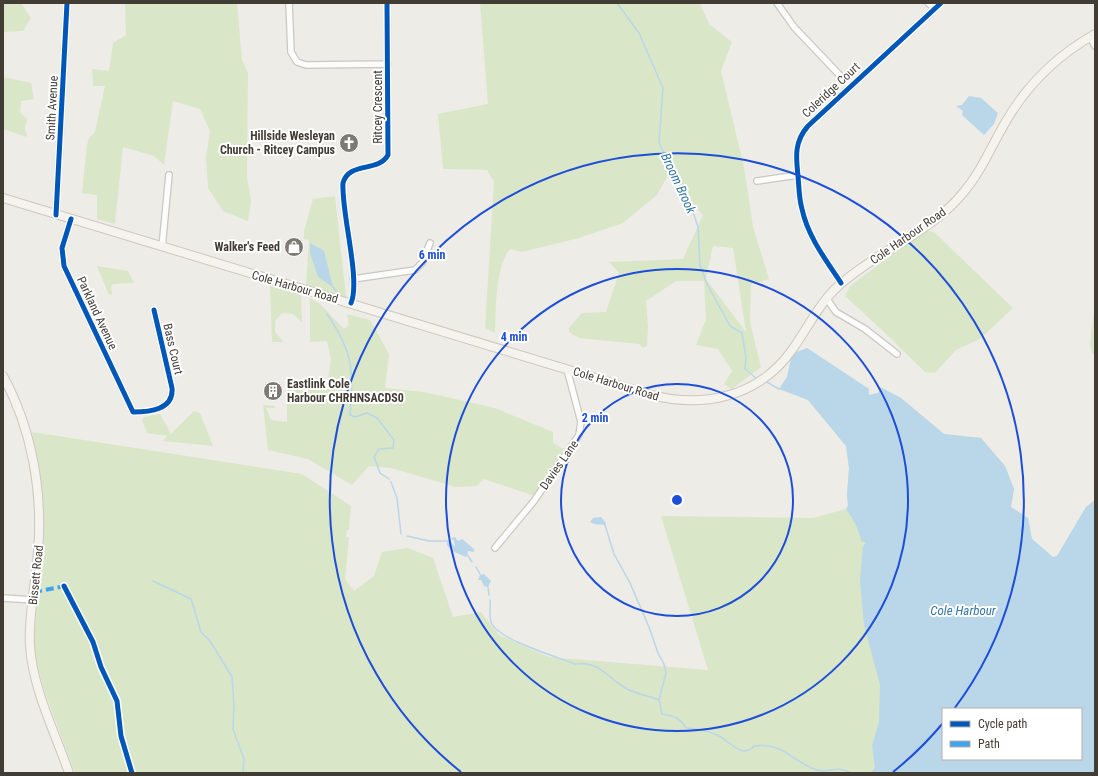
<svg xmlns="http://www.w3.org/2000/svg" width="1098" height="776" viewBox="0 0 1098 776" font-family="'Roboto Condensed',sans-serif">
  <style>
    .green { fill: #dae6c8; fill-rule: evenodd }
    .water { fill: #bad6e9; fill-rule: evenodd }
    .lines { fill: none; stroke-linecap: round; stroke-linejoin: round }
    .stream { stroke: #bad6e9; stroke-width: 1.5 }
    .minor-casing { stroke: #c9c8c3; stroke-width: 8 }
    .secondary-casing { stroke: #ccc8be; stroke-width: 10 }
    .minor { stroke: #fcfcfb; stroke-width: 5.5 }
    .secondary { stroke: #f5f3ed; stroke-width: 8 }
    .quiet { stroke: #3fa4eb; stroke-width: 4; stroke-dasharray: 8 4; stroke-linecap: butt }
    .cycleway-casing { stroke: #fff; stroke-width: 8 }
    .cycleway { stroke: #0057b8; stroke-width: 5 }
    .ring { fill: none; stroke: #1d4ed8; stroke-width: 2 }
    .labels { text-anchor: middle; stroke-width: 4; stroke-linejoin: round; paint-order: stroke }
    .street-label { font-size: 12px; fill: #423d34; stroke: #fff }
    .poi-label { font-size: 12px; font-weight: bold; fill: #423d34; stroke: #fff; text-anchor: end }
    .water-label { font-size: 13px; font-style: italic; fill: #3676a5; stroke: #fff }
    .centre { fill: #1d4ed8; stroke: #fff; stroke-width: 2 }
    .ring-label { font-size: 12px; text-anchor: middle; font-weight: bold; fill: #1d4ed8; stroke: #fff; stroke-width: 4; stroke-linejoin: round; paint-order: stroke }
  </style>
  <rect width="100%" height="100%" fill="#edece7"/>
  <path class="green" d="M3 3H21L31 18 23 31 3 32Z
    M125 3H237L242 60 248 73 247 176 251 201 248 221 223 211 208 188 206 158 210 131 200 109 173 101 164 165 154 156 123 147 115 224 97 219V195L82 193 87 145 89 138 95 132 105 86H93L92 69 109 71 113 43 126 35Z
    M480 3H700L709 24 732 42 721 71 744 167 753 227 769 279 751 284 750 322 761 367 732 389 724 384 732 371 718 349 696 345 706 319 704 281H676L646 301 648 327 647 346 643 348 639 344 579 338 569 332V328L582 313 606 312 619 273 609 262 683 259 703 215 668 175 657 195 623 223 579 238 522 252 510 249C495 267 496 309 495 333L485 328 494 182 487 170 443 169 438 114 488 104ZM713 246 733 248 746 332 706 279Z
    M3 77 31 83 34 99 21 101 20 112 27 119 25 128 27 137 3 129Z
    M335 196 346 297 306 285 309 240 304 239V231L313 199Z
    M925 230 934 232 1013 308 980 339 956 350 935 373 925 372 884 332 845 296 850 286Z
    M97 266 128 271 134 283 113 284 111 287 112 294 109 295Z
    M270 285 301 294 302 322 293 314 282 313 275 321V332L283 341 282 342H272Z
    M310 298 320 304 344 329 349 325 347 314 370 320 389 354 385 388 424 392 495 408 553 432V443L565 450 535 496 484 479 476 486 456 487 391 468 369 466 352 485 308 459 268 450 263 405 275 406V408H266L271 420 287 422V387L327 388 331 359 327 341 310 342Z
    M1095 303V355L1092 353 1090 344Z
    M807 348 869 389V395L878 393 880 387 901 398 944 434 981 438 1005 466 1014 489 1011 507 1028 518 1032 539 1053 557 1057 556 1086 507 1095 500V773H75L44 690 31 641 35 632 36 612 44 551 42 499 32 432 302 474 351 506 349 530H347L346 537H349L345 579 354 591 374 576 382 552 408 548 433 558 453 617 481 612 499 635 549 657 708 670 661 516 813 518 846 509 848 506 847 494 849 468 846 446 808 400 779 389 787 377 792 354ZM943 709H1081V759H943Z
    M194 411 200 413 213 446 163 441 167 436 147 433 142 420 144 417 160 414 171 434Z"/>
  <path class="water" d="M969 96 981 98 998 113 994 124 984 135 962 115 963 111 956 106 962 105Z
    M310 243 324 251 333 287 318 277 310 253Z
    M807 348 869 389V395L878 393 880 387 901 398 944 434 981 438 1005 466 1014 489 1011 507 1028 518 1032 539 1053 557 1057 556 1086 507 1095 500V773H870L875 768 872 746 879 722 880 685 864 625 860 580 863 546 866 543 861 541C860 530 852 518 846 509L848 506 847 494 849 468 846 446 808 400 779 389 787 377 792 354ZM943 709H1081V759H943Z
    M601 517 606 523 605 525 594 524 590 522 593 518Z
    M455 537 458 541 462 539 474 549V552L468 551 466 557 452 551 447 545V541L449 540 455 547 454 541 451 538Z
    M484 574 491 581 488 587 484 586 481 580H478L480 575Z"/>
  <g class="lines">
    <path class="stream" d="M617 3 639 33 663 88 659 143 691 206 698 227 700 265 707 284 730 326 742 333 746 357 745 369 757 379
      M333 287 337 292
      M327 314C353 352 354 370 350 415L355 417 367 413 377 418 394 440 393 448 379 449 374 457 380 473 389 479
      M765 381 779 389
      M391 482 397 498 401 534
      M605 525 614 554 630 583 649 627 658 653 664 664 666 673 659 700 662 714C674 716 680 718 686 728 697 729 708 730 717 735 729 740 742 760 754 746 785 742 791 762 817 770 830 774 836 764 851 773
      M407 536 429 541H447
      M466 553 472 562
      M476 567 480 574
      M153 581 191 599 201 632 210 641 232 677 234 705 233 729 244 759 243 773
      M488 587 489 595
      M490 600C491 608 488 617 492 624 500 640 557 657 575 664 601 660 608 680 629 690 638 694 649 696 659 700"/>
    <defs>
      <path id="minor" d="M289 3 291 52 297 62 306 65 388 64
        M777 3 794 27 850 86
        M928 3 935 9
        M1090 37 1095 46
        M757 181 798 175
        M56 215 67 3
        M71 219 62 248 64 266 133 412C149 412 174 410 172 388L154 310
        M162 247 169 175
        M353 279 415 270 422 263 430 243
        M841 283C826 260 808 237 802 209 799 199 799 187 798 176 796 157 794 142 808 126L941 3
        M827 299 836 312 865 329 897 354
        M351 303C361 280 341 212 343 183 349 161 378 173 388 155L387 3
        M495 548 534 501 579 435 581 422 567 369
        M3 598 33 600"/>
      <path id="secondary" d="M3 198 648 394C701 409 758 398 792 350 808 328 821 299 843 282 880 250 931 232 963 193 981 172 991 147 1005 123 1026 86 1058 55 1095 34
        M3 376C32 429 43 492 38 552 36 583 28 615 30 646 33 690 55 732 69 773"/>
    </defs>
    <use href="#minor" class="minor-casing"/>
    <use href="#secondary" class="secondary-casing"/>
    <use href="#minor" class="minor"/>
    <use href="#secondary" class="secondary"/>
    <path class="quiet" d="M34 592 66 586"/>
    <defs>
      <path id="cycleway" d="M56 215 67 3
        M71 219 62 248 64 266 133 412C149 412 174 410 172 388L154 310
        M841 283C826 260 808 237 802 209 799 199 799 187 798 176 796 157 794 142 808 126L941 3
        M351 303C361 280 341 212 343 183 349 161 378 173 388 155L387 3
        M64 586 93 642 101 667 117 701 121 736 132 773"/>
    </defs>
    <use href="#cycleway" class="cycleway-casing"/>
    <use href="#cycleway" class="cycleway"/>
  </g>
  <g class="ring">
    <circle cx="677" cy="500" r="116"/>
    <circle cx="677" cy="500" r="231"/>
    <path d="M943 723A347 347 0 0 1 893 772M461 772A347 347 0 1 1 954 709"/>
  </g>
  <defs>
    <symbol id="church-disc" viewBox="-11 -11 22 22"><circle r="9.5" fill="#7e7a73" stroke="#fff"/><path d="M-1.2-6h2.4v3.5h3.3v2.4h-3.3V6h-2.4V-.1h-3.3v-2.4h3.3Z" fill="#fff"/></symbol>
    <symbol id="shop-disc" viewBox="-11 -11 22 22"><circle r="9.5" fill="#7e7a73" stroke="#fff"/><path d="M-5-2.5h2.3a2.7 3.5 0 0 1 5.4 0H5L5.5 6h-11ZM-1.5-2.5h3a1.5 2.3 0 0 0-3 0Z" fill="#fff"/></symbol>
    <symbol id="building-disc" viewBox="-11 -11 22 22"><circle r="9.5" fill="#7e7a73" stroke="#fff"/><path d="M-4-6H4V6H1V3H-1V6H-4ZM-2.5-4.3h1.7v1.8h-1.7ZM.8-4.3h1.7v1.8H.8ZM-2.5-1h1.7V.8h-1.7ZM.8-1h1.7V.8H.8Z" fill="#fff"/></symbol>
  </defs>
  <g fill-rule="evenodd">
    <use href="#church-disc" x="338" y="132" width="22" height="22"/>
    <use href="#shop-disc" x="283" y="236" width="22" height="22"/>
    <use href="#building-disc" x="262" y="380" width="22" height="22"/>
  </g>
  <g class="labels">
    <g class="street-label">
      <text transform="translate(831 90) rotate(-43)" y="4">Coleridge Court</text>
      <text transform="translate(378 107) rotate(-90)" y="4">Ritcey Crescent</text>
      <text transform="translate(52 108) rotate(-87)" y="4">Smith Avenue</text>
      <text transform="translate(908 236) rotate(-35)" y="4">Cole Harbour Road</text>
      <text transform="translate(295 287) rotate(16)" y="4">Cole Harbour Road</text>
      <text transform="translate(97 313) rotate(65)" y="4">Parkland Avenue</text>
      <text transform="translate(173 349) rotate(77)" y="4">Bass Court</text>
      <text transform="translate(616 384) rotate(17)" y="4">Cole Harbour Road</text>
      <text transform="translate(559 465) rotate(-55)" y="4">Davies Lane</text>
      <text transform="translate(36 575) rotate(-84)" y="4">Bissett Road</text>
    </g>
    <g class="poi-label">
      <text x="335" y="140">Hillside Wesleyan<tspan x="335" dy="14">Church - Ritcey Campus</tspan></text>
      <text x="280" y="251">Walker's Feed</text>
      <text x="287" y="388" text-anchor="start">Eastlink Cole<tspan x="287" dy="14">Harbour CHRHNSACDS0</tspan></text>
    </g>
    <g class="water-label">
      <text transform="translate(679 183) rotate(65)" y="5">Broom Brook</text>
      <text x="963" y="615">Cole Harbour</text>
    </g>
  </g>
  <circle cx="677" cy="500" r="6" class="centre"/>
  <g class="ring-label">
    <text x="432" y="259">6 min</text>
    <text x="514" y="341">4 min</text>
    <text x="595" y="422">2 min</text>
  </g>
  <rect width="1098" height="776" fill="none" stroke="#423d34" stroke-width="8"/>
  <rect x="942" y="708" width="140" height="52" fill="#ffffff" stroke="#b3b1ae"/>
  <rect x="950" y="721" width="20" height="6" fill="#0057b8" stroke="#b3b1ae"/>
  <text x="978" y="728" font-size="12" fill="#423d34">Cycle path</text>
  <rect x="950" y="741" width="20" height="6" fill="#3fa4eb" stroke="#b3b1ae"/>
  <text x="978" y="748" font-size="12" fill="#423d34">Path</text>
</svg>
